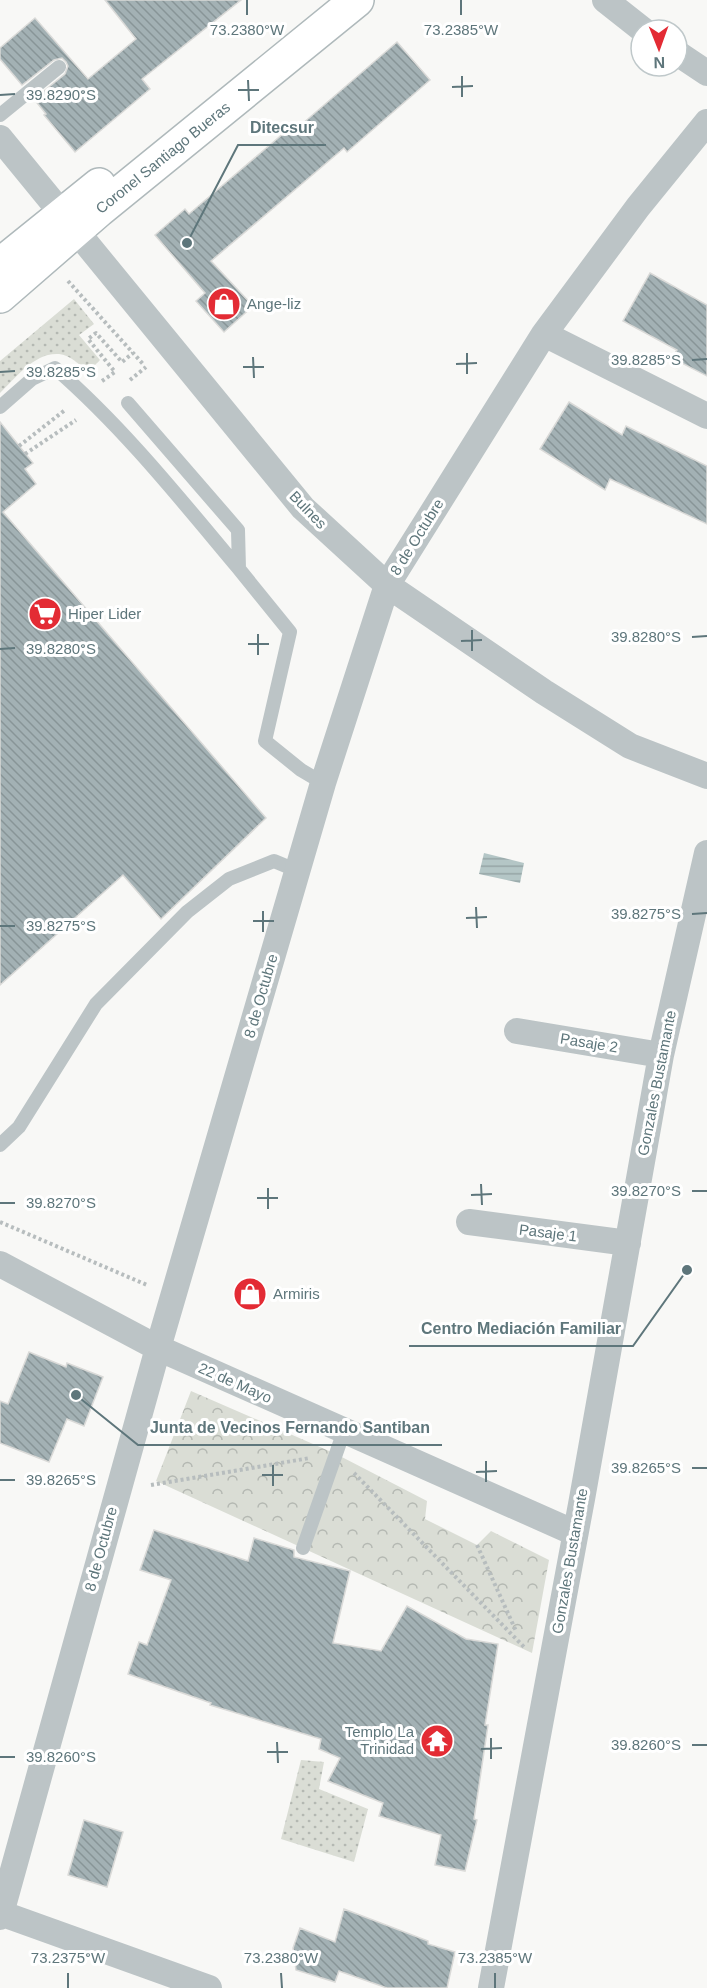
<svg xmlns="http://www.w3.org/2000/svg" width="707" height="1988" viewBox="0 0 707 1988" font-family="Helvetica,sans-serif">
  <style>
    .grass { fill: url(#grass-dots) }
    .park { fill: url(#park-crowns) }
    .water { fill: url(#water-rules) }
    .building { fill: url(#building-back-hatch); stroke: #dadad8; stroke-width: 1.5 }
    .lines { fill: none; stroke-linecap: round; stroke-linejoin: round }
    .secondary-casing { stroke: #afb9bb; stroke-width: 36 }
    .path { stroke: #b7bdbe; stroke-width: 4; stroke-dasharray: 3 3; stroke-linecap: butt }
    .lane { stroke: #bcc4c6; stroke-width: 14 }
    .street { stroke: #bcc4c6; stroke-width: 26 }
    .secondary { stroke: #fff; stroke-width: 33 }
    .ticks { fill: none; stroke: #5e767b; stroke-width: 2 }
    .labels { text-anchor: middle; stroke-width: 6; stroke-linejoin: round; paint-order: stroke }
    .street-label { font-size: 15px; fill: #5e767b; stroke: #fff }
    .poi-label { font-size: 15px; fill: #5e767b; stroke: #fff; text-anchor: start }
    .ticks-label { font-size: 15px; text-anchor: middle; fill: #5e767b; stroke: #fff; stroke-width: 6; stroke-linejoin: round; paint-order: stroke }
    .leader { fill: none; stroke: #5e767b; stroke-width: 2 }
    .callout-dot { fill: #5e767b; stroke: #fff; stroke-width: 2 }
    .callout-label { font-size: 16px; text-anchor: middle; font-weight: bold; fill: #5e767b; stroke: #fff; stroke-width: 6; stroke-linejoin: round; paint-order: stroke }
  </style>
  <defs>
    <pattern id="grass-dots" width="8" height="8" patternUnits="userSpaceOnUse" patternTransform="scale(1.5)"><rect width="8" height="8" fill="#daddd5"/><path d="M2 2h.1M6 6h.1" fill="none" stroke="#b4b8b2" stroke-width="1.8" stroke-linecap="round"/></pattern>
    <pattern id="park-crowns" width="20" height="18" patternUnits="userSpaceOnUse" patternTransform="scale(1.5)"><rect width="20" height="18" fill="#daddd5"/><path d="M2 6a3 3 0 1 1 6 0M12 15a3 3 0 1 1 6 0" fill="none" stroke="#b4b8b2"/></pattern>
    <pattern id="water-rules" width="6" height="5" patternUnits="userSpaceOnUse" patternTransform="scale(1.5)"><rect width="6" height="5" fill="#b4c6c6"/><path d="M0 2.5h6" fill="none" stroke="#96a5a6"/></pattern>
    <pattern id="building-back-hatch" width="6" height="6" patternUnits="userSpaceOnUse" patternTransform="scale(1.5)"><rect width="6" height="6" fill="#a3b1b4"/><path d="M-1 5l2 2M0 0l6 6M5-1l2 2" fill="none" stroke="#889597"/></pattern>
  </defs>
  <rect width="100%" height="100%" fill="#f8f8f6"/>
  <path class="grass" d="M74 299 94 324 79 335 100 360 88 372C80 365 70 355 59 354 35 352 15 378 0 393V361Z
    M301 1760 324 1762 319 1789 368 1809 354 1862 281 1839Z"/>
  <path class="park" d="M191 1391 336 1454 427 1501 425 1519 477 1545 491 1531 549 1560 532 1653 156 1481Z"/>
  <path class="water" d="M484 853 524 863 520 883 479 874Z"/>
  <path class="building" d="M105 0H241L142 79 150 89 75 152 44 115 46 114 34 99 65 74 68 66 66 62 62 58 54 60 22 85 0 59V48L35 18 88 79 136 39Z
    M397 42 430 80 347 152 344 148 211 261 253 306 224 332 196 301 205 293 155 235 185 209 189 214 291 127 294 131Z
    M650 273 707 305V376L672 358 677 350 623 321Z
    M569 402 622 435 626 426 707 466V524L610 479 605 490 540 449Z
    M0 422 33 463 25 469 36 484 3 512 266 818 161 919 123 875 0 985Z
    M29 1352 66 1367 67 1363 103 1377 84 1426 67 1419 49 1462 0 1443V1401L8 1404Z
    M154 1530 248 1561 254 1538 294 1550V1557L350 1571 333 1643 381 1651 407 1606 466 1639 498 1644 485 1725H488L474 1819 477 1820 465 1871 435 1865 441 1835 379 1816 383 1803 328 1781 340 1758 319 1749 321 1739 210 1705 211 1703 128 1674 139 1642 147 1645 171 1580 140 1570Z
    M84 1820 123 1832 107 1887 68 1875Z
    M344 1909 428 1941V1944L455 1952 447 1988H387L339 1971 335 1982 296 1970 293 1948 300 1928 335 1942Z"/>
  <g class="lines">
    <defs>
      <path id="secondary" d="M0 265 99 185
        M0 296 99 210 357 0"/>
    </defs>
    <use href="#secondary" class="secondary-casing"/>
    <path class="path" d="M68 281 143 364
      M130 380 146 367
      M102 381 115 372 88 339 96 333 122 362 133 353
      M19 446 65 410
      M25 454 76 420
      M0 1222 147 1285
      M354 1473 525 1648
      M151 1485 310 1458
      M477 1545 516 1631"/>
    <path class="lane" d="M0 115 59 67
      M128 403 238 530 239 569 290 632 265 741 301 770 323 783
      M0 407 32 379 55 368C124 428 181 500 239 569
      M0 1145 19 1127 96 1004 187 912 229 879 274 861 298 871
      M303 1548 344 1431"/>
    <path class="street" d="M605 0 643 30
      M677 53 707 73
      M0 138 303 508 387 585 544 692 630 746 707 776
      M544 334 707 416
      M517 1031 661 1055
      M469 1222 628 1243
      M0 1264 158 1348 575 1533
      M0 1913 209 1988
      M0 1917 158 1348 323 783 387 585 544 334 638 207 707 122
      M491 1988 582 1499 661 1055 707 853"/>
    <use href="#secondary" class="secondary"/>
  </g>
  <path class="ticks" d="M247 0V15M461 0V15M462 76V97M248 80 249 101M452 87 473 86M238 90H259M0 95 15 94M467 353V374M253 357 254 378M692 360 707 359M456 364 477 363M243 367H264M0 372 15 371M472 630V651M258 634V655M692 637 707 636M461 641 482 640M248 644H269M0 649 15 648M476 907 477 928M263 911V932M692 914 707 913M466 918 487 917M253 921H274M0 926H15M481 1184 482 1205M268 1188V1209M692 1191H707M471 1195 492 1194M257 1198H278M0 1203H15M486 1461V1482M273 1465V1486M692 1468H707M476 1472 497 1471M262 1475H283M0 1480H15M491 1738V1759M277 1742 278 1763M692 1745H707M481 1749 502 1748M267 1752H288M0 1757H15M68 1973V1988M281 1973 282 1988M495 1973V1988"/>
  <defs>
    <symbol id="shop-disc" viewBox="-11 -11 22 22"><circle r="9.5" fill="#e32b34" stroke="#fff"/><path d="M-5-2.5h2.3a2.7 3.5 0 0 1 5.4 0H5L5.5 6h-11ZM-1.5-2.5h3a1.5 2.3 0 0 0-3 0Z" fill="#fff"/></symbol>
    <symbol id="supermarket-disc" viewBox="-11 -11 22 22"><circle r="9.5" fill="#e32b34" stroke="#fff"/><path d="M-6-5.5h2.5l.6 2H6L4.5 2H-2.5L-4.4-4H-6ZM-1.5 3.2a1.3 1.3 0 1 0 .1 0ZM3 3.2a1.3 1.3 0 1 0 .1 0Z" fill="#fff"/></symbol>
    <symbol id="temple-disc" viewBox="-11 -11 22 22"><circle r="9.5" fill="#e32b34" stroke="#fff"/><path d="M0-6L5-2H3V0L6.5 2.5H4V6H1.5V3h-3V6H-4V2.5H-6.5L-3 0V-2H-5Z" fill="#fff"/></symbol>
  </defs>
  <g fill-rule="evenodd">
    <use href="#shop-disc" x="205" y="285" width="38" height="38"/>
    <use href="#supermarket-disc" x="26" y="595" width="38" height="38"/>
    <use href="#shop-disc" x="231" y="1275" width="38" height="38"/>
    <use href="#temple-disc" x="418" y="1722" width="38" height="38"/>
  </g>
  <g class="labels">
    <g class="street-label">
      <text transform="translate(163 158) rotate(-39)" y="5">Coronel Santiago Bueras</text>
      <text transform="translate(308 510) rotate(46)" y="5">Bulnes</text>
      <text transform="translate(417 537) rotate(-58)" y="5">8 de Octubre</text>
      <text transform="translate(261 996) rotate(-74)" y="5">8 de Octubre</text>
      <text transform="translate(589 1043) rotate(9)" y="5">Pasaje 2</text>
      <text transform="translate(657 1083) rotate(-79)" y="5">Gonzales Bustamante</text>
      <text transform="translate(548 1233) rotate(7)" y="5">Pasaje 1</text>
      <text transform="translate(235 1383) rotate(24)" y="5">22 de Mayo</text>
      <text transform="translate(101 1549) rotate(-75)" y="5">8 de Octubre</text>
      <text transform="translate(570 1561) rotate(-80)" y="5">Gonzales Bustamante</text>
    </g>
    <g class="poi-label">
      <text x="247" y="309">Ange-liz</text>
      <text x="68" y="619">Hiper Lider</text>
      <text x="273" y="1299">Armiris</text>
      <text x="414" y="1737" text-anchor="end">Templo La<tspan x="414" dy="17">Trinidad</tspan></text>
    </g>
  </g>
  <g class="ticks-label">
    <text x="247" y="35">73.2380°W</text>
    <text x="461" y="35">73.2385°W</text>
    <text x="61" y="100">39.8290°S</text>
    <text x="646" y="365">39.8285°S</text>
    <text x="61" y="377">39.8285°S</text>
    <text x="646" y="642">39.8280°S</text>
    <text x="61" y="654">39.8280°S</text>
    <text x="646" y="919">39.8275°S</text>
    <text x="61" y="931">39.8275°S</text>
    <text x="646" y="1196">39.8270°S</text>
    <text x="61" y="1208">39.8270°S</text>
    <text x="646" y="1473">39.8265°S</text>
    <text x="61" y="1485">39.8265°S</text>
    <text x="646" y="1750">39.8260°S</text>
    <text x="61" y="1762">39.8260°S</text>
    <text x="68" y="1963">73.2375°W</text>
    <text x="281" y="1963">73.2380°W</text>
    <text x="495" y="1963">73.2385°W</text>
  </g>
  <path class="leader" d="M187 243L238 145H326M687 1270L633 1346H409M76 1395L138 1445H442"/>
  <g class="callout-dot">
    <circle cx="187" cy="243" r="6"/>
    <circle cx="687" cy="1270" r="6"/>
    <circle cx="76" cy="1395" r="6"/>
  </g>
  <g class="callout-label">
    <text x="282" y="133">Ditecsur</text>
    <text x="521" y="1334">Centro Mediación Familiar</text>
    <text x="290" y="1433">Junta de Vecinos Fernando Santiban</text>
  </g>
  <g transform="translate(659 48) rotate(179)"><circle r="28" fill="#ffffff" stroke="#bfc8ca" stroke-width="1.5"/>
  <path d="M0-4.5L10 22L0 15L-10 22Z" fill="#e32b34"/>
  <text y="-9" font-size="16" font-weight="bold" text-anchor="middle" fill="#5e767b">N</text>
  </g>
</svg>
